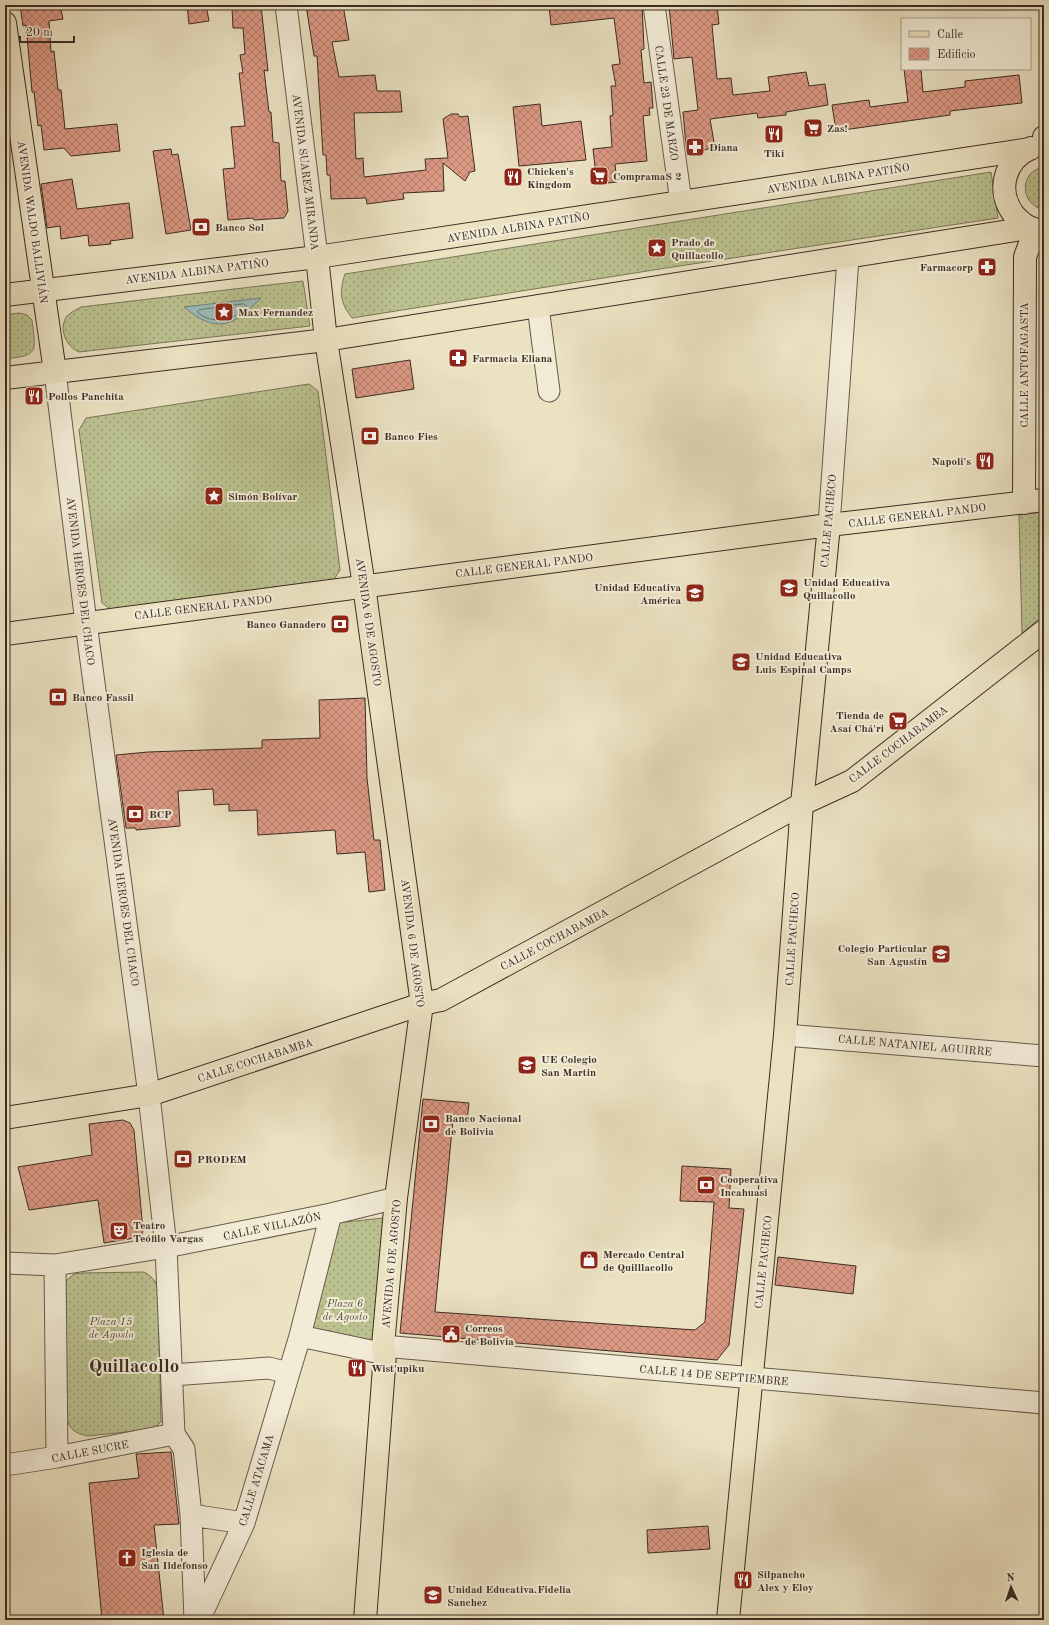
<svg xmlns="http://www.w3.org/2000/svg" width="1049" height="1625" viewBox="0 0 1049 1625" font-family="'Old Standard TT',serif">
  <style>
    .grass { fill: url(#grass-dots); stroke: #7c775a }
    .water { fill: #9abcba; stroke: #74827e }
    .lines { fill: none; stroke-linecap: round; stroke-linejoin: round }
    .shore { stroke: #6b746e; stroke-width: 1 }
    .building { fill: url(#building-cross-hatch); stroke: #3c2c23 }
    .minor-casing { stroke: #685a4b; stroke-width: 23 }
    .major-casing { stroke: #3c2c23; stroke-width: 24 }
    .minor { stroke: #f2ecd7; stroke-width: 21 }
    .major { stroke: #ebe2c2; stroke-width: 22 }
    .labels { text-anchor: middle; stroke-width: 4; stroke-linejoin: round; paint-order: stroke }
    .street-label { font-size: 11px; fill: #3c2c23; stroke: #f2ecd7 }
    .poi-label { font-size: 11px; font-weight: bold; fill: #3c2c23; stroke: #f2ecd7; text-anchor: start }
    .park-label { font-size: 11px; font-style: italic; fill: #554a39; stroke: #f2ecd7 }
    .town-label { font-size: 19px; font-weight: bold; fill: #3c2c23; stroke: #f2ecd7 }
  </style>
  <defs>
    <pattern id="grass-dots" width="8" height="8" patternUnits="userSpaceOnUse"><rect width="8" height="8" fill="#bbc290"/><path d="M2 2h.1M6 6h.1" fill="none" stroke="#999e75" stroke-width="1.8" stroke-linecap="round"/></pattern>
    <pattern id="building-cross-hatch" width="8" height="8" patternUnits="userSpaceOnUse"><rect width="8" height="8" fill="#dc9984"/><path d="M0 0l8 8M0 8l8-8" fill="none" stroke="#b47d6c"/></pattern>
  </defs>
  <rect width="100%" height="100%" fill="#ebe2c2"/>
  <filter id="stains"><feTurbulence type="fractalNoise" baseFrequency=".005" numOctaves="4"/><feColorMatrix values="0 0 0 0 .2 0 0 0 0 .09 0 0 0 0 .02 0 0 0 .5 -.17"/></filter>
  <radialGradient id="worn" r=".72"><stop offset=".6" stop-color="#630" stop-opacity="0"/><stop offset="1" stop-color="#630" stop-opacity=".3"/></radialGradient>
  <path class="grass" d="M1044 167V210C1019 204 1019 171 1044 167Z
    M991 172 998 218 666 268 352 318C340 303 339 292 345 274Z
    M303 281 310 326 79 352C66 347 58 328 67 316 71 312 76 310 81 307Z
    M19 313 27 315 32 320C36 353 39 355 5 359V315Z
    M309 384 318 391 340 570 333 581 112 610 102 603 79 430 86 418Z
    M1044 512V615L1022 633 1019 515Z
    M383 1218 373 1348 306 1334 337 1223Z
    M144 1272C153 1277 156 1281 158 1290L161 1422 153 1429 88 1436C75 1433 71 1431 66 1418V1281L74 1274 82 1273Z"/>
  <path class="water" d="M261 298C234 326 217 335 184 307Z"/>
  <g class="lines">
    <path class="shore" d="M244 304 247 307C234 321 212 325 197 312L199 310Z"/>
  </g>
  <path class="building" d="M20 5H60L63 19 49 21 51 52 54 51 58 90H61L65 129 117 124 120 151 71 156 64 148 44 150 41 125 38 126 34 92H32L26 25 23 26Z
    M187 5H206L209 21 189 24Z
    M234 5H261L268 71 264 70 269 112H271L273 142 279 143 281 181H285L288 211 284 218 254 220 253 218 228 220 223 169 235 168 231 127 245 126 239 73H243L240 55 245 54 243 28H233L232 8 234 7Z
    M306 5H343L349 40 332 42 339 77 375 75 377 91H400L402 112 354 113 356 159 363 158 364 177 426 170 425 159 448 158 443 119 451 114H458L460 117 468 116 475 171 470 172 465 181 443 163 444 191 403 193 404 199 367 204 366 198 331 199 330 175H327L326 155H323L317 56H314Z
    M549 5H642L644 49 641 50 644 83 651 82 653 108H649L650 115 643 116 647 161 615 164 617 182 597 184 593 149 612 147 610 116 613 115 611 86H616L612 65 620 64 614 18 551 25Z
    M669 5H717L719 24 712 25 717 79 731 78 733 95 770 91 768 77 806 72 809 86 825 84 828 105 786 112V115L758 118 757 113 710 119 715 148 693 152 686 146 683 112 698 110 692 57 674 59Z
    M904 69H921L923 92 965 87V81L1019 75 1022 103 950 111V115L836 131 832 105 869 100 870 107 908 102Z
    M540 104 542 126 581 121 586 160 519 166 513 107Z
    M171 149 172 155 178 154 191 230 166 234 153 151Z
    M72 179 77 209 129 203 133 238 110 241 111 244 89 246 88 235 61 239 60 226 47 228 41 184Z
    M410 360 414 389 356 398 352 369Z
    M365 698 367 778 374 840H380L385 890 369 892 365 852 337 854 335 830 258 835 257 810 229 811V804L214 805 213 789 178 791 180 826 136 830V828H126L116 755 148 752 262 748V740L320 738 319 700Z
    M423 1099 469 1103 467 1120 453 1119 435 1312 695 1330 705 1322 714 1202 680 1201 682 1166 731 1169 729 1208 744 1209 729 1345 717 1360 400 1333Z
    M123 1120 130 1123 134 1130 143 1231 141 1236 135 1238 104 1243 98 1200 29 1210 18 1167 92 1155 89 1124Z
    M778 1257 856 1266 853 1294 775 1285Z
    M171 1452 179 1524 154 1525 164 1620H102L89 1483 139 1478 136 1454Z
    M708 1526 710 1549 648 1553 647 1530Z"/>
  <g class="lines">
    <defs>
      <path id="minor" d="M286 5 317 257
        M654 5 681 202
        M538 306 549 391
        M55 372 86 623 149 1095 166 1247 174 1434
        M829 525 848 258
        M785 1035 1044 1056
        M5 1263 55 1265 166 1247 331 1214 396 1198
        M55 1265 57 1457
        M300 1336 385 1354
        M383 1346 1044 1403
        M172 1375 269 1368 288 1373
        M174 1434 184 1449 191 1515 195 1620
        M5 1465 57 1457 174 1434
        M191 1515 244 1523
        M199 1620 244 1523 300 1336 331 1214"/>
      <path id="major" d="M5 23 55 372
        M1044 145V137
        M1031 148C1004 160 996 191 1014 215 1021 223 1028 229 1039 230
        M317 257 326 340 364 586 422 1004 396 1198 383 1346 385 1354 365 1620
        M5 295 317 257 1030 149
        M5 378 326 340 1028 228
        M1024 503 1025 257 1035 230
        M5 634 829 525 1044 500
        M5 1118 149 1095 422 1004 441 1000 802 804 852 781 1044 631
        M728 1620 785 1035 802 804 829 525"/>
    </defs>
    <use href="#minor" class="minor-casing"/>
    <use href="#major" class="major-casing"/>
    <use href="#minor" class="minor"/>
    <use href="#major" class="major"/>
  </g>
  <defs>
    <symbol id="supermarket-square" viewBox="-11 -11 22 22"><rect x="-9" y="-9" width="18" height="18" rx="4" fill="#8f2418" stroke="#f2ecd7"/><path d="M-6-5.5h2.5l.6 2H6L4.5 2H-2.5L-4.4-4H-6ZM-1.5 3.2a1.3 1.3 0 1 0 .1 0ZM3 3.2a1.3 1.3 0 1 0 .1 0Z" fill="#fff"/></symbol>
    <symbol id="restaurant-square" viewBox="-11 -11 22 22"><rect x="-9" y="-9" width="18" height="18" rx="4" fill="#8f2418" stroke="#f2ecd7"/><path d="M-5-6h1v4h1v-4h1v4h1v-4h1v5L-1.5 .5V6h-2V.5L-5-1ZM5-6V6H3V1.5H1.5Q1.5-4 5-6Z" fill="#fff"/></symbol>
    <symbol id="pharmacy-square" viewBox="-11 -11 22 22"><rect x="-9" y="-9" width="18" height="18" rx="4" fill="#8f2418" stroke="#f2ecd7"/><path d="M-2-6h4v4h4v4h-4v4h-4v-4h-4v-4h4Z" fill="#fff"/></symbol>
    <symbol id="bank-square" viewBox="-11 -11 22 22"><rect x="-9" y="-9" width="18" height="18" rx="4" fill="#8f2418" stroke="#f2ecd7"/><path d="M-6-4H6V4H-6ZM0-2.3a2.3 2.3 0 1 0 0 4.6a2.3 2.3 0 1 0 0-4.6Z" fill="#fff"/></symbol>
    <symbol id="sight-square" viewBox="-11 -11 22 22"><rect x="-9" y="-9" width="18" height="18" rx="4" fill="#8f2418" stroke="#f2ecd7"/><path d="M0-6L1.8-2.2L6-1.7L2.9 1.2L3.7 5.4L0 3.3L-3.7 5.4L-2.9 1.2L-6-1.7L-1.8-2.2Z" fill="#fff"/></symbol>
    <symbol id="school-square" viewBox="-11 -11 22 22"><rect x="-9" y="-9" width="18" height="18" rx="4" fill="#8f2418" stroke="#f2ecd7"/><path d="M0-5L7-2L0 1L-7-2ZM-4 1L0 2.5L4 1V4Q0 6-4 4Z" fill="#fff"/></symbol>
    <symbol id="theatre-square" viewBox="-11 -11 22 22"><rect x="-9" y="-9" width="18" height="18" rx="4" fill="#8f2418" stroke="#f2ecd7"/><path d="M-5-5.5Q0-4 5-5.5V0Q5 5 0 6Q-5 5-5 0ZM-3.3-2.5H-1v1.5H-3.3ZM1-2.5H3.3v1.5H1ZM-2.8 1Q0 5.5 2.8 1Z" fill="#fff"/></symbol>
    <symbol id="shop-square" viewBox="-11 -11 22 22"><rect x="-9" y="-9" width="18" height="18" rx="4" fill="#8f2418" stroke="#f2ecd7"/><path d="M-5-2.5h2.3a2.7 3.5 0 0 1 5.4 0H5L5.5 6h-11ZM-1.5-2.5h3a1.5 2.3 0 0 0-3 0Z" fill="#fff"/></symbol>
    <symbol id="civic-square" viewBox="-11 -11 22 22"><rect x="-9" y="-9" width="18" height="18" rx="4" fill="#8f2418" stroke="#f2ecd7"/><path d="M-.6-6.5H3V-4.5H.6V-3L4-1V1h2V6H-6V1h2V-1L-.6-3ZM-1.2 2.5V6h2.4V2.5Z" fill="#fff"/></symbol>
    <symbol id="church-square" viewBox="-11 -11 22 22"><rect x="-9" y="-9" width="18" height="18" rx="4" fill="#8f2418" stroke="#f2ecd7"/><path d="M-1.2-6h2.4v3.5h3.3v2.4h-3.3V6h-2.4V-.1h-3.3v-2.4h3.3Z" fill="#fff"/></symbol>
  </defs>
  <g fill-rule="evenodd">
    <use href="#supermarket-square" x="802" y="117" width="22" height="22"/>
    <use href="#restaurant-square" x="763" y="123" width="22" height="22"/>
    <use href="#pharmacy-square" x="684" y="136" width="22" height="22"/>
    <use href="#supermarket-square" x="588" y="165" width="22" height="22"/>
    <use href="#restaurant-square" x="502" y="166" width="22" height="22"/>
    <use href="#bank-square" x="190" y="216" width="22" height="22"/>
    <use href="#sight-square" x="646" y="237" width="22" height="22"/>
    <use href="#pharmacy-square" x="976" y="256" width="22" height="22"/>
    <use href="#sight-square" x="213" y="301" width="22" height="22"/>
    <use href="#pharmacy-square" x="447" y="347" width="22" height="22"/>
    <use href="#restaurant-square" x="23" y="385" width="22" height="22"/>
    <use href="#bank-square" x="359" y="425" width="22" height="22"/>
    <use href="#restaurant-square" x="974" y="450" width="22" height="22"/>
    <use href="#sight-square" x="203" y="485" width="22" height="22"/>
    <use href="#school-square" x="778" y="577" width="22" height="22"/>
    <use href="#school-square" x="684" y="582" width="22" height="22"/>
    <use href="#bank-square" x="329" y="613" width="22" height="22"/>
    <use href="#school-square" x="730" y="651" width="22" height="22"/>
    <use href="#bank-square" x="47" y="686" width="22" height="22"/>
    <use href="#supermarket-square" x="887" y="710" width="22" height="22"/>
    <use href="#bank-square" x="124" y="803" width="22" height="22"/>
    <use href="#school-square" x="930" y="943" width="22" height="22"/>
    <use href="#school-square" x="516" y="1054" width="22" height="22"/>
    <use href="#bank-square" x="420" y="1113" width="22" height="22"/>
    <use href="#bank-square" x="172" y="1148" width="22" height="22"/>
    <use href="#bank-square" x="695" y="1174" width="22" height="22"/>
    <use href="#theatre-square" x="108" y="1220" width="22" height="22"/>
    <use href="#shop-square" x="578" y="1249" width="22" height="22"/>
    <use href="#civic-square" x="440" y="1323" width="22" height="22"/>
    <use href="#restaurant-square" x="346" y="1357" width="22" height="22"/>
    <use href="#church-square" x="116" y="1547" width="22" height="22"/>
    <use href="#restaurant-square" x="732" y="1569" width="22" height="22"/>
    <use href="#school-square" x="422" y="1584" width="22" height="22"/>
  </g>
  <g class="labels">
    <g class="street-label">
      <text transform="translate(667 103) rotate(82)" y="4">CALLE 23 DE MARZO</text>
      <text transform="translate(306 172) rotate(83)" y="4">AVENIDA SUAREZ MIRANDA</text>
      <text transform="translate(838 178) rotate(-9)" y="4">AVENIDA ALBINA PATIÑO</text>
      <text transform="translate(33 222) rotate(82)" y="4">AVENIDA WALDO BALLIVIÁN</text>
      <text transform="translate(518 227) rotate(-9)" y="4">AVENIDA ALBINA PATIÑO</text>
      <text transform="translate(197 271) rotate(-7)" y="4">AVENIDA ALBINA PATIÑO</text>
      <text transform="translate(1024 365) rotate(-90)" y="4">CALLE ANTOFAGASTA</text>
      <text transform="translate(917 515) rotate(-7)" y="4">CALLE GENERAL PANDO</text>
      <text transform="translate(828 521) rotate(-85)" y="4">CALLE PACHECO</text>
      <text transform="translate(524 565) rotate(-7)" y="4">CALLE GENERAL PANDO</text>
      <text transform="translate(81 581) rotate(83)" y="4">AVENIDA HEROES DEL CHACO</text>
      <text transform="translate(203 607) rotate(-7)" y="4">CALLE GENERAL PANDO</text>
      <text transform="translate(369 622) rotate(82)" y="4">AVENIDA 6 DE AGOSTO</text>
      <text transform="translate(898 744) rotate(-37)" y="4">CALLE COCHABAMBA</text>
      <text transform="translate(124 902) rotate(82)" y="4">AVENIDA HEROES DEL CHACO</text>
      <text transform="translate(554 939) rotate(-28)" y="4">CALLE COCHABAMBA</text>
      <text transform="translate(792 939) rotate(-86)" y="4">CALLE PACHECO</text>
      <text transform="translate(413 943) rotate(83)" y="4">AVENIDA 6 DE AGOSTO</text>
      <text transform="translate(915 1045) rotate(5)" y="4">CALLE NATANIEL AGUIRRE</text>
      <text transform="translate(255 1060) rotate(-18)" y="4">CALLE COCHABAMBA</text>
      <text transform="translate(272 1226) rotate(-12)" y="4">CALLE VILLAZÓN</text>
      <text transform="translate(763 1262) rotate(-84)" y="4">CALLE PACHECO</text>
      <text transform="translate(391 1264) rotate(-85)" y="4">AVENIDA 6 DE AGOSTO</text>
      <text transform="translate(714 1375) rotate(5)" y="4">CALLE 14 DE SEPTIEMBRE</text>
      <text transform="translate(90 1451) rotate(-11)" y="4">CALLE SUCRE</text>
      <text transform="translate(256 1480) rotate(-73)" y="4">CALLE ATACAMA</text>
    </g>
    <g class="poi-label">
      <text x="827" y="132">Zas!</text>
      <text x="709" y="151">Diana</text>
      <text x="774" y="157" text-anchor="middle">Tiki</text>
      <text x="527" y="175">Chicken's<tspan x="527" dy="13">Kingdom</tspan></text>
      <text x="613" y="180">CompramaS 2</text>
      <text x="215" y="231">Banco Sol</text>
      <text x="671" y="246">Prado de<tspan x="671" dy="13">Quillacollo</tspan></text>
      <text x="973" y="271" text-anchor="end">Farmacorp</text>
      <text x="238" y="316">Max Fernandez</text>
      <text x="472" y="362">Farmacia Eliana</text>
      <text x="48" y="400">Pollos Panchita</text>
      <text x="384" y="440">Banco Fies</text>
      <text x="971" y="465" text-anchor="end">Napoli's</text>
      <text x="228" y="500">Simón Bolívar</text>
      <text x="803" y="586">Unidad Educativa<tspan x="803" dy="13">Quillacollo</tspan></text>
      <text x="681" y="591" text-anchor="end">Unidad Educativa<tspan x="681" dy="13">América</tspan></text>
      <text x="326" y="628" text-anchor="end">Banco Ganadero</text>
      <text x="755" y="660">Unidad Educativa<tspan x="755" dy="13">Luis Espinal Camps</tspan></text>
      <text x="72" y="701">Banco Fassil</text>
      <text x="884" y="719" text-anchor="end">Tienda de<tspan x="884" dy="13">Asaí Chá'ri</tspan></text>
      <text x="149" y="818">BCP</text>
      <text x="927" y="952" text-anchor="end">Colegio Particular<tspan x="927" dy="13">San Agustín</tspan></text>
      <text x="541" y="1063">UE Colegio<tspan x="541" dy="13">San Martin</tspan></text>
      <text x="445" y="1122">Banco Nacional<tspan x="445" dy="13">de Bolivia</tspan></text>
      <text x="197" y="1163">PRODEM</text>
      <text x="720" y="1183">Cooperativa<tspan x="720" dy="13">Incahuasi</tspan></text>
      <text x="133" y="1229">Teatro<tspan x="133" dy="13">Teófilo Vargas</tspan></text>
      <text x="603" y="1258">Mercado Central<tspan x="603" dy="13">de Quilllacollo</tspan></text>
      <text x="465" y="1332">Correos<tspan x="465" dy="13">de Bolivia</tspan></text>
      <text x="371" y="1372">Wist'upiku</text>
      <text x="141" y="1556">Iglesia de<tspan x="141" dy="13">San Ildefonso</tspan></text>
      <text x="757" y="1578">Silpancho<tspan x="757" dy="13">Alex y Eloy</tspan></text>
      <text x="447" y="1593">Unidad Educativa.Fidelia<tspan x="447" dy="13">Sanchez</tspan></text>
    </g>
    <g class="park-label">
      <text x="345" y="1307">Plaza 6<tspan x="345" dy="13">de Agosto</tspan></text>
      <text x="111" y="1325">Plaza 15<tspan x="111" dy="13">de Agosto</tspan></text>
    </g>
    <g class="town-label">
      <text x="134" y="1372">Quillacollo</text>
    </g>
  </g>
  <rect width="1049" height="1625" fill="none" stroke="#ebe2c2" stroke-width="20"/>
  <rect x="6" y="6" width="1037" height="1613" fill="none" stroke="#3c2c23" stroke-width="2"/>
  <rect x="10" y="10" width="1029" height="1605" fill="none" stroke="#3c2c23"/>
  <rect x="901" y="18" width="130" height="52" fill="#f2ecd7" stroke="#a99f8f"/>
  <rect x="909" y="31" width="20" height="6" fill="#ebe2c2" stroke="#a99f8f"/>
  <text x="937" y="38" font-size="12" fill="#3c2c23">Calle</text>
  <rect x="909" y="48" width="20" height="12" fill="url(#building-cross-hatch)" stroke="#a99f8f"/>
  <text x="937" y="58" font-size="12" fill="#3c2c23">Edificio</text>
  <g transform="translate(1011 1587) rotate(357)" stroke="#f2ecd7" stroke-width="3" paint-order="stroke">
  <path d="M0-3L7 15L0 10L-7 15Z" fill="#3c2c23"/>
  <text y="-6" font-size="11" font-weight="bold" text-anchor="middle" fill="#3c2c23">N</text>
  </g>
  <path d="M20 36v6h54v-6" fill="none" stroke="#3c2c23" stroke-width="2"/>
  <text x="26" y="36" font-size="12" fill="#3c2c23" stroke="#f2ecd7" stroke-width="3" paint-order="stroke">20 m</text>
  <rect width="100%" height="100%" filter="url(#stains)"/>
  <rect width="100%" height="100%" fill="url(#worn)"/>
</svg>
